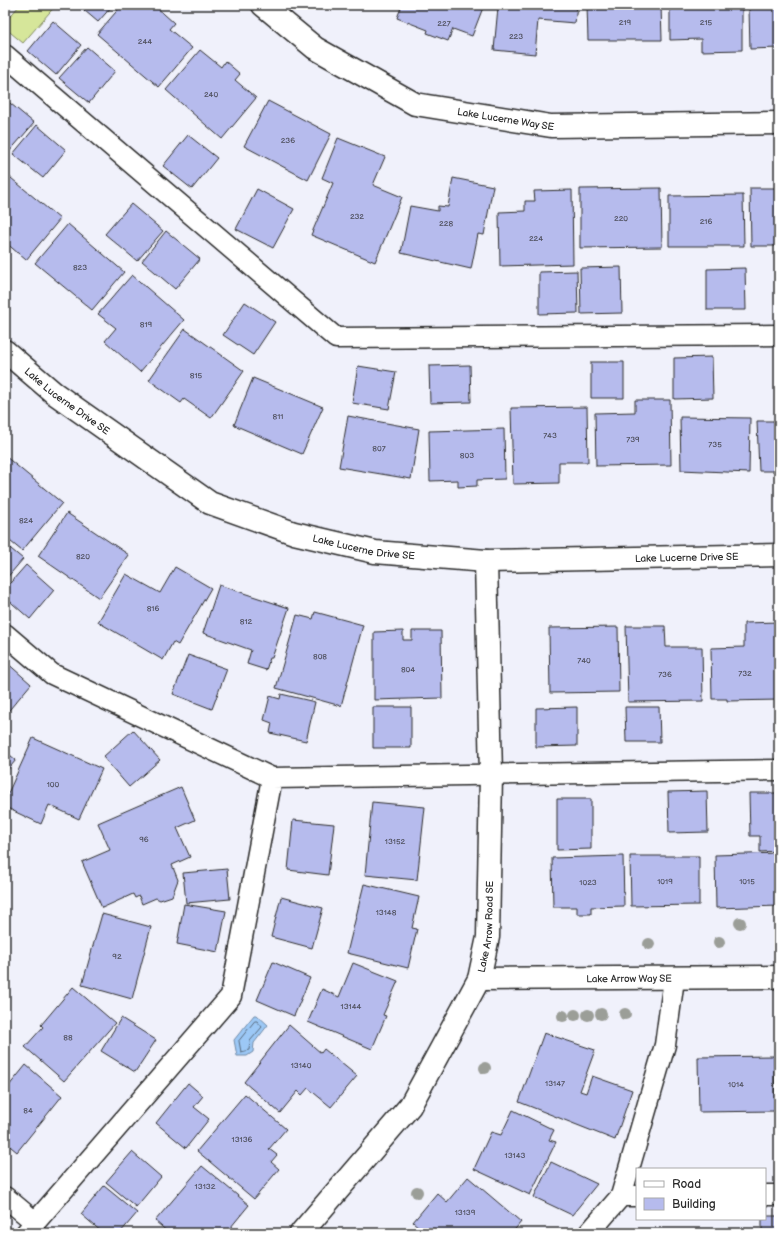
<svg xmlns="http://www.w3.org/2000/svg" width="784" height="1238" viewBox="0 0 784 1238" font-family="'Balsamiq Sans',sans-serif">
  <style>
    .green { fill: #d6e69a; stroke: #808862 }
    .water { fill: #9cc8f6; stroke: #6f89a5 }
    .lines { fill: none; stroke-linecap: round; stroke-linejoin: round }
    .shore { stroke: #586a7c; stroke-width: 1 }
    .building { fill: #b6bbed; stroke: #2b2b2b }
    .service-casing { stroke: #2b2b2b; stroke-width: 23 }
    .minor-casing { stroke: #2b2b2b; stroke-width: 25 }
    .service { stroke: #fff; stroke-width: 20 }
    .minor { stroke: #fff; stroke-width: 22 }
    .tree { fill: #9b9e98 }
    .labels { text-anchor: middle; stroke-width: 3; stroke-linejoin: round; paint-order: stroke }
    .number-label { font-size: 8px; fill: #4e4f5c }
    .street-label { font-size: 10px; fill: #2b2b2b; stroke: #fff }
  </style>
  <rect width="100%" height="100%" fill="#f0f1fb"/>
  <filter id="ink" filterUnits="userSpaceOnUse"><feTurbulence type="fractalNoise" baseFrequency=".025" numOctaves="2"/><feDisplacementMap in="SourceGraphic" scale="8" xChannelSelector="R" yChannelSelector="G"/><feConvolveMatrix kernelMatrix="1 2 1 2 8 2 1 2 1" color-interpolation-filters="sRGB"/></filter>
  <g filter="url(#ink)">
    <path class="green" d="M20 5H56L23 43 5 28V22Z"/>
    <path class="water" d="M254 1015H257L268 1025 254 1043 253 1052 247 1056H237L234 1040Z"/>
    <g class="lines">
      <path class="shore" d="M255 1021H257L262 1027 250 1041 249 1050 241 1052 239 1041Z"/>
    </g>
    <path class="building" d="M78 5H113L98 22Z
      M122 5H154L174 23 169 29 192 48 159 87 97 34Z
      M402 5H484L472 36 453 29 448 41 427 33 428 30 397 18Z
      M503 5H577L575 23 538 20 535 54 494 50 498 7 503 8Z
      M587 5H661L662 40H588Z
      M670 5H742V50L701 51V39L670 40Z
      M755 5H779V48L750 49 749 9 755 8Z
      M53 21 81 45 56 75 28 51Z
      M87 47 115 71 89 103 59 78Z
      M200 50 221 67 225 61 240 74 235 80 256 98 222 139 166 90Z
      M5 99 34 123 8 153 5 150Z
      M268 101 331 134 308 180 244 146Z
      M37 125 66 150 43 178 13 154Z
      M188 135 217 158 192 189 163 166Z
      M338 138 385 157 373 185 402 197 375 262 311 235 333 183 322 178Z
      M5 173 60 219 26 260 5 242Z
      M453 178 493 186 484 235 478 234 471 269 401 253 410 206 438 211V206L448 207Z
      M661 188 662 247 580 248V189Z
      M750 188H779V246H751Z
      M257 189 294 209 273 248 236 229Z
      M572 190 573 264 500 266 499 212 525 211V201H535L534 191Z
      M743 195 744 246H669V196Z
      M131 204 163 231 137 261 105 234Z
      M68 224 124 272 92 310 35 263Z
      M166 231 200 259 175 289 142 261Z
      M621 267 622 313 581 314 580 268Z
      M745 268 746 310H707V269Z
      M577 271 578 313 539 314V272Z
      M132 275 184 320 140 372 105 341 116 328 98 314Z
      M245 302 275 322 253 355 223 335Z
      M185 329 244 371 211 418 184 399 181 403 149 380Z
      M712 357 713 398 674 399V358Z
      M591 362H624V398H591Z
      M470 365 471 402 430 403 429 366Z
      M358 366 396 372 389 409 352 403Z
      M253 378 323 407 302 454 234 425Z
      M635 400H670L671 465 596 466 595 413 635 412Z
      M587 407 588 462H559V483L513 484 511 408Z
      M348 416 419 429 411 479 339 467Z
      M680 417 750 418 749 473 681 470Z
      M757 421H779V471H759Z
      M504 429 505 479 477 480V486L458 487V480L430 481 429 431Z
      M5 456 62 503 22 551 5 537Z
      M67 513 129 555 99 598 38 556Z
      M5 544 23 559 5 580Z
      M26 565 54 590 30 619 5 597V589Z
      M175 567 211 588 178 645 173 642 163 660 98 622 126 574 160 593Z
      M219 585 289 608 272 658H270L266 670 247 664 251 650 203 633Z
      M315 612 363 625 341 706 276 688 297 615 313 619Z
      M779 622V700L727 701V699H712L711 648 744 647V623Z
      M626 626H665L666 647H702L703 701 628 702Z
      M618 627 619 692 550 693 549 628Z
      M403 631V640H412V631H441L442 698 374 700V632Z
      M188 655 227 669 212 709 173 694Z
      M5 661 31 684 5 715Z
      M281 694 315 702 306 741 270 733 272 723 264 720 270 696 280 699Z
      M373 707H411V748H373Z
      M577 707V746L536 747V708Z
      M625 707H659L660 742H626Z
      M133 730 160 760 129 787 103 757Z
      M33 738 102 769 79 819 49 805 41 824 5 807V800Z
      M5 751 16 760 5 773Z
      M181 787 195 820 177 828 190 857 172 865 178 880 172 896 160 900 156 898 142 904 139 896 135 898 133 894 102 908 82 862 110 850 98 823Z
      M707 791 708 832 669 833 668 792Z
      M749 793H779V851L760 852V836H750Z
      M557 799H591V849L557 850Z
      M372 802 425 807 417 880 365 875Z
      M293 820 334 824 328 875 288 870Z
      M779 853V906L716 908 715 855Z
      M623 856 624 906 591 907V914H577V907H553L552 858Z
      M630 856H699V905L631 906Z
      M227 869 230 899 186 903 183 873Z
      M364 884 419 897 412 928 417 929 408 968 347 953Z
      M281 897 323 908 312 948 271 937Z
      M184 904 226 911 218 952 177 944Z
      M102 914 151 927 132 999 82 985Z
      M273 962 310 978 294 1016 257 1000Z
      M353 963 398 981 383 1015 386 1016 372 1049 308 1022 322 989 339 997Z
      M73 987 115 1023 64 1081 25 1047 43 1027 41 1025Z
      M121 1018 156 1040 135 1072 101 1051Z
      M289 1025 321 1053 324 1049 357 1076 331 1107 308 1088 302 1095 298 1091 280 1113 244 1082Z
      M544 1033 595 1050 580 1091 586 1093 592 1076 632 1090 615 1140 519 1102Z
      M774 1056 775 1111 699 1112 698 1057Z
      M26 1065 62 1096 17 1152 5 1142V1084L8 1087Z
      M188 1083 203 1096 194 1107 209 1119 186 1148 156 1123Z
      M245 1094 286 1129 269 1149 277 1155 271 1162 279 1169 254 1199 197 1151Z
      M513 1110 554 1130 549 1140 556 1142 530 1195 474 1169 491 1132 501 1135Z
      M132 1152 161 1177 136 1207 106 1182Z
      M551 1162 597 1184 572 1215 534 1197Z
      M202 1166 249 1205 226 1233H218L214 1230 212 1233H169L155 1221Z
      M468 1177 521 1222 512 1233H426L413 1222 437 1193 447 1202Z
      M104 1186 137 1213 120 1233H103L81 1214Z
      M765 1216H779V1233H762V1219H765Z"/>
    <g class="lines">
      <defs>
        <path id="service" d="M5 55 336 338 779 335
          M5 634 52 674 272 778 231 996 26 1233
          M272 778 779 770
          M765 1195H779
          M621 1196 665 1045 674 979
          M5 1197 35 1222
          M589 1233 621 1196H637"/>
        <g id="minor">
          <path id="s1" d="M263 5 315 48 415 104 551 126 779 123"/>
          <path id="s2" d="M5 351 54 393 210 503 294 533 375 552 486 561 779 555"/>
          <path id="s3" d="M479 979 779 977"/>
          <path id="s4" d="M301 1233 410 1106 479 979 488 937 491 775 486 561"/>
        </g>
      </defs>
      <use href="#service" class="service-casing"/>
      <use href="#minor" class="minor-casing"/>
      <use href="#service" class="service"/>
      <use href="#minor" class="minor"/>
    </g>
    <g class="tree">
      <circle cx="740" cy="923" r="6"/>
      <circle cx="719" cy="942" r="6"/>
      <circle cx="649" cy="944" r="6"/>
      <circle cx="601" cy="1014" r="6"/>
      <circle cx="625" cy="1014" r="6"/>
      <circle cx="575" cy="1015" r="6"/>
      <circle cx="588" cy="1015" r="6"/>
      <circle cx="563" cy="1016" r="6"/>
      <circle cx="485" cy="1068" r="6"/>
      <circle cx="417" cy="1192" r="6"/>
    </g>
  </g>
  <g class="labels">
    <g class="number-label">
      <text x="625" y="25">219</text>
      <text x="706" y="25">215</text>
      <text x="444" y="26">227</text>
      <text x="516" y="39">223</text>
      <text x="145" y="44">244</text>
      <text x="211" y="97">240</text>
      <text x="288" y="143">236</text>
      <text x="357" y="219">232</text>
      <text x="621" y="221">220</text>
      <text x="706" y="224">216</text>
      <text x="446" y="226">228</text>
      <text x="536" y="241">224</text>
      <text x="80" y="270">823</text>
      <text x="146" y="327">819</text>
      <text x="196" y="378">815</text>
      <text x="278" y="419">811</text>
      <text x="550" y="438">743</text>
      <text x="633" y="442">739</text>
      <text x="715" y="447">735</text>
      <text x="379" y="451">807</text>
      <text x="467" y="458">803</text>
      <text x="26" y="523">824</text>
      <text x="83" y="559">820</text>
      <text x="153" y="611">816</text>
      <text x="246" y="624">812</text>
      <text x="320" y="659">808</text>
      <text x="584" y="663">740</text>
      <text x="408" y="672">804</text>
      <text x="745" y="676">732</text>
      <text x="665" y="677">736</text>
      <text x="53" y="787">100</text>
      <text x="144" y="842">96</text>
      <text x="395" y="844">13152</text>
      <text x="665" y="884">1019</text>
      <text x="747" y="884">1015</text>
      <text x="588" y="885">1023</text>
      <text x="386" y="915">13148</text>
      <text x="117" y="959">92</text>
      <text x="351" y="1009">13144</text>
      <text x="68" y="1040">88</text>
      <text x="301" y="1068">13140</text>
      <text x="555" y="1086">13147</text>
      <text x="736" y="1087">1014</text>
      <text x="28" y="1113">84</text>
      <text x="242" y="1142">13136</text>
      <text x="515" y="1158">13143</text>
      <text x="205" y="1189">13132</text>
      <text x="465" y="1215">13139</text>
    </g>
    <g class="street-label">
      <text dy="4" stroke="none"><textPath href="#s1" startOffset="274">Lake Lucerne Way SE</textPath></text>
      <text dy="4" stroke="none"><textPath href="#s2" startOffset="80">Lake Lucerne Drive SE</textPath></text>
      <text dy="4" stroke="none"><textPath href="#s2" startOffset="416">Lake Lucerne Drive SE</textPath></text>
      <text dy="4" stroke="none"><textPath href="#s2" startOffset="740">Lake Lucerne Drive SE</textPath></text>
      <text dy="4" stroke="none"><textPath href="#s4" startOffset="365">Lake Arrow Road SE</textPath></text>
      <text dy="4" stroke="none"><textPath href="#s3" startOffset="150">Lake Arrow Way SE</textPath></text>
    </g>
  </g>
  <rect width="784" height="1238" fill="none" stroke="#fff" stroke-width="20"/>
  <rect x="10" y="10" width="764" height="1218" fill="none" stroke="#2b2b2b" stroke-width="1.5" filter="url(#ink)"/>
  <rect x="636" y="1168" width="130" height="52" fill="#ffffff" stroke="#aaaaaa"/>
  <rect x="644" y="1181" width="20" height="6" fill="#ffffff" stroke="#aaaaaa"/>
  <text x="672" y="1188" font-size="12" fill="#2b2b2b">Road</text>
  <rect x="644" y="1198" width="20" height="12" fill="#b6bbed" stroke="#aaaaaa"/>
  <text x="672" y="1208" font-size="12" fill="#2b2b2b">Building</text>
</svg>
